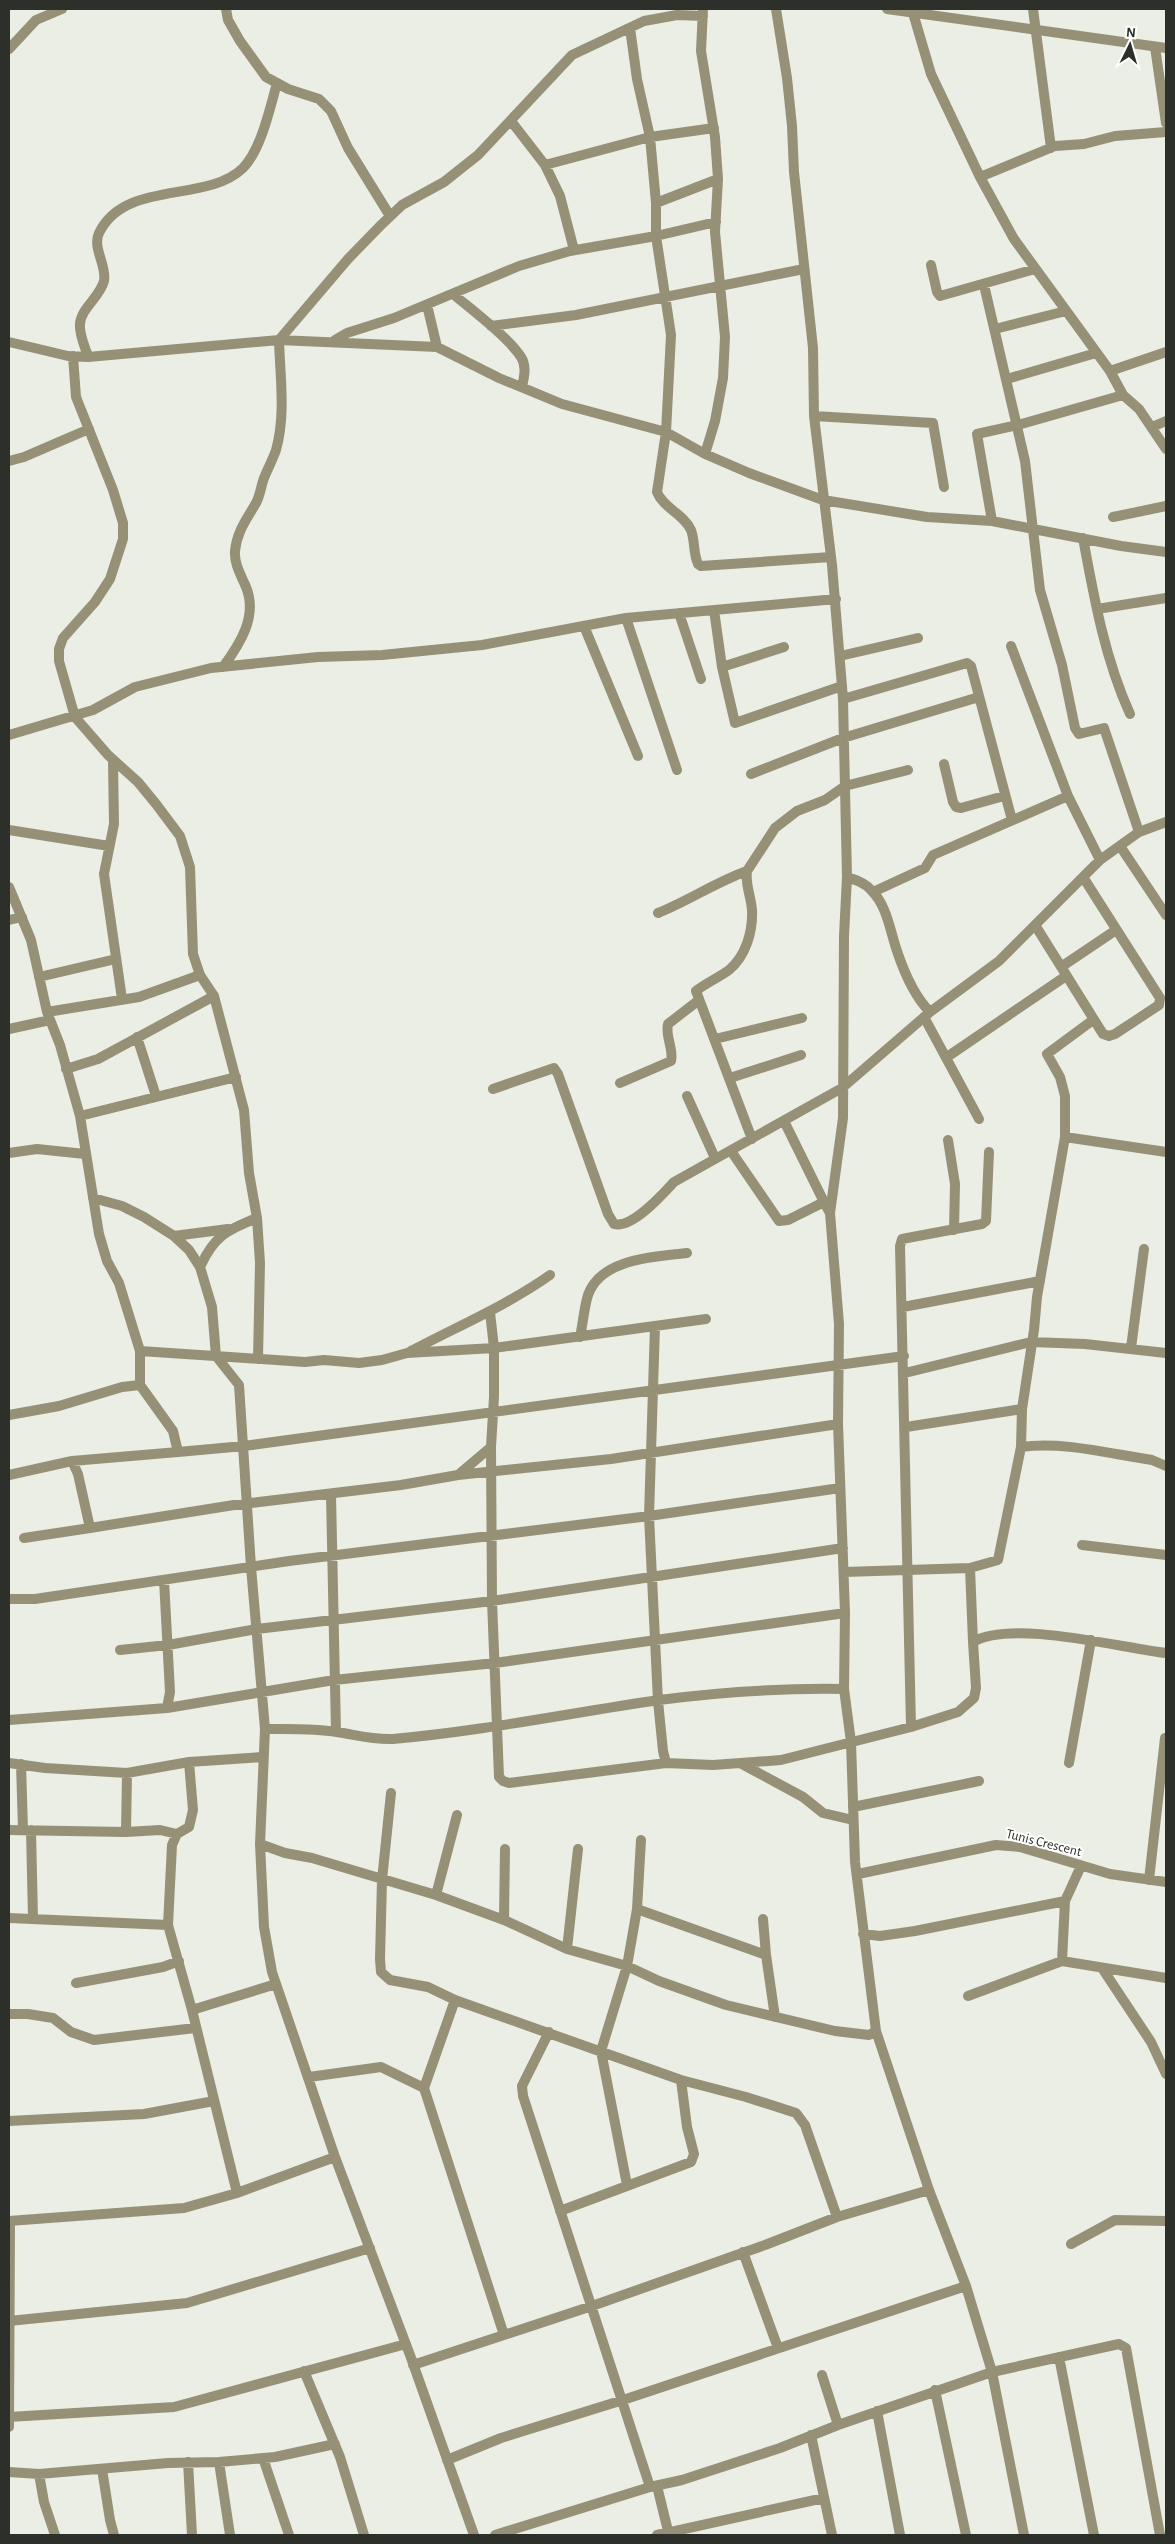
<svg xmlns="http://www.w3.org/2000/svg" width="1175" height="2544" viewBox="0 0 1175 2544" font-family="'Alegreya Sans',sans-serif">
  <style>
    .lines { fill: none; stroke-linecap: round; stroke-linejoin: round }
    .minor { stroke: #969176; stroke-width: 10 }
    .tertiary { stroke: #969176; stroke-width: 10 }
    .labels { text-anchor: middle; stroke-width: 4; stroke-linejoin: round; paint-order: stroke }
    .street-label { font-size: 14px; fill: #2d2f2b; stroke: #fff }
  </style>
  <rect width="100%" height="100%" fill="#eaeee4"/>
  <g class="lines">
    <path class="minor" d="M226 9 228 20 240 41 266 77 288 89 319 99 331 111 348 148 390 216
      M703 9 701 51 715 137 718 179 715 232 725 337 723 378 715 421 705 454
      M776 9 787 78 792 126 794 172 813 348 814 416 832 565 843 699 847 877 844 936 843 1118 830 1213 839 1324 838 1424 845 1613 844 1689 851 1742 855 1862 876 2031 929 2190 966 2286
      M1033 9 1051 148
      M913 13 931 74 980 177 1014 239 1110 371 1123 395 1139 409 1166 449
      M630 28 637 79 650 137 656 203V236L671 335 666 432 657 492C663 508 684 514 691 530 695 540 693 553 698 564L701 566 831 557
      M1155 47 1166 123
      M9 49 36 20 62 9
      M511 121 545 165 560 196 574 250
      M545 165 650 137 714 128
      M980 177 1055 146 1084 144 1115 136 1166 132
      M656 203 718 179
      M931 265 937 292 940 296 1035 269
      M984 285 1025 461 1040 590 1062 665 1075 728 1079 734 1104 728 1139 832
      M453 294C472 310 508 337 521 357 527 366 524 377 522 387
      M427 305 437 347
      M491 326 576 315 804 269
      M995 329 1066 311
      M335 340 347 333 394 318 519 266 570 251 656 236 716 222
      M9 342 68 356 88 357 279 340 437 347 499 378 562 404 666 432 705 454 749 473 823 500 927 517 992 521 1121 546 1166 552
      M73 356 76 397 113 490 123 523V539L110 579 95 602 63 638 59 649V661L75 717 108 755 138 782 156 804 180 836 190 867 193 954 200 975 214 996 244 1110 249 1173 257 1218 260 1263 258 1359
      M88 357C85 346 79 335 80 324 81 308 100 297 104 281 107 265 92 248 99 233 125 179 206 204 243 168 261 150 270 108 277 83
      M1110 371 1166 352
      M1007 379 1096 353
      M814 416 933 423 944 487
      M1152 427 1166 421
      M9 461 24 457 89 429
      M1113 517 1166 506
      M992 521 977 434 1018 425 1123 395
      M1083 538C1094 598 1105 659 1130 714
      M1097 609 1166 598
      M714 610 722 667 735 723 842 686
      M679 613 701 679
      M626 618 677 770
      M584 626 638 756
      M1011 646 1068 796 1100 860
      M840 656 918 638
      M223 667C240 644 258 616 246 587 241 575 234 564 235 551 237 531 247 519 256 503 260 496 261 486 264 478 268 468 273 459 276 450 286 415 280 376 279 340L348 259 382 224 402 205 444 182 478 155 572 55 644 21 677 15 703 16
      M722 667 784 647
      M843 699 967 663 971 666 1012 820
      M9 735 93 710 135 687 211 668 318 657 382 655 482 645 626 618 836 599
      M113 760 114 824 104 874 122 999
      M944 764 953 802 956 807 961 808 1004 796
      M751 774 843 738 979 697
      M9 830 109 846
      M1120 846 1166 915
      M847 877C856 880 865 883 871 890 887 905 890 931 897 951 904 972 914 996 930 1012
      M9 887 31 940 47 1012 60 1045 80 1116 99 1234 107 1261 119 1283 140 1351V1385L173 1431 178 1452 72 1461 9 1475
      M873 892 925 868 933 855 1068 796
      M658 913C688 901 716 882 747 871
      M9 920 22 917
      M1035 925 1103 1034 1109 1036 1115 1034 1159 1005 1160 998 1083 877
      M1061 967 1116 930
      M39 977 116 959
      M47 1012 139 997 200 975
      M924 1017 979 1119
      M9 1029 50 1020
      M137 1037 156 1096
      M715 1039 802 1018
      M947 1057 1066 976
      M66 1069 98 1059 214 996
      M730 1078 801 1055
      M620 1083 671 1061C674 1049 665 1037 668 1024L699 1000
      M493 1089 554 1068 558 1074 608 1214 614 1224C632 1229 662 1195 674 1182L842 1088 930 1012 999 961 1100 860 1139 832 1166 822
      M687 1096 715 1158
      M80 1116 236 1077
      M784 1121 824 1202
      M1065 1137V1096L1060 1077 1047 1054 1093 1020
      M752 1139 696 991C706 983 718 978 729 970 746 956 753 931 752 910 751 896 745 885 747 871L775 828 797 811 825 800 845 786 908 770
      M948 1140 955 1184 954 1230
      M731 1151 779 1221 788 1220 824 1202 830 1213
      M9 1153 37 1149 85 1154
      M93 1198 122 1206 144 1217 174 1236 189 1250 200 1267 212 1307 216 1356 239 1385 251 1567 265 1729 260 1844 264 1927 272 1972 335 2157 410 2355 474 2535
      M174 1236 228 1229
      M200 1267C214 1236 227 1230 257 1218
      M903 1307 1040 1281
      M490 1312 494 1348V1397L491 1447 492 1601 499 1777 503 1781 509 1783 666 1763
      M655 1326 649 1516 658 1701 663 1751 666 1763 713 1765 781 1760 911 1727 958 1712 974 1698 976 1688 973 1642C1012 1619 1121 1648 1166 1653
      M580 1337C583 1323 584 1308 588 1295 601 1258 655 1257 687 1253
      M1131 1348 1144 1249
      M140 1351 305 1362 324 1360 359 1363 382 1360 407 1353 494 1348 706 1319
      M411 1351C458 1326 506 1306 550 1275
      M905 1373 1031 1342 1085 1344 1166 1353
      M9 1415 59 1406 122 1387 140 1385
      M906 1427 1022 1409
      M1021 1447 1022 1409 1034 1330 1037 1297 1065 1137 1166 1152
      M178 1452 244 1446 904 1356
      M72 1461 78 1474 90 1528 234 1505 401 1485 458 1475 611 1459 838 1424
      M458 1475 491 1447
      M331 1495 336 1732
      M24 1538 90 1528
      M1082 1545 1166 1555
      M970 1568 998 1560 1021 1447C1063 1441 1110 1454 1152 1460L1166 1466
      M844 1572 970 1568 973 1642
      M164 1580 170 1692 167 1708 334 1680 495 1663 845 1613
      M9 1599H35L289 1561 649 1516 840 1488
      M120 1650 168 1645 257 1629 492 1601 843 1548
      M9 1720 167 1708
      M911 1727 900 1246 902 1239 982 1224 986 1221 989 1152
      M265 1729C289 1729 313 1728 337 1732 356 1735 374 1740 393 1739 483 1731 570 1713 659 1700 720 1692 783 1688 844 1689
      M9 1763 45 1768 127 1773 189 1762 263 1757
      M1069 1763 1091 1640
      M21 1764 23 1830
      M742 1764 803 1797 823 1813 853 1820
      M391 1793 382 1880 380 1959 381 1972 390 1980 428 1987 455 2000 681 2080 746 2097 796 2113 805 2125 837 2217
      M853 1807 979 1781
      M9 1830 126 1832 160 1830 177 1834
      M31 1830 33 1919
      M126 1832 127 1773
      M260 1844 285 1853 312 1858 436 1895 504 1920 567 1949 627 1966 659 1981 726 2005 835 2031 869 2035 876 2031
      M858 1874 996 1845 1020 1847 1110 1874 1166 1882
      M1149 1880 1165 1738
      M436 1895 457 1815
      M637 1909 766 1955
      M9 1918 168 1925 192 2010 237 2193
      M763 1919 766 1955 775 2017
      M504 1920 505 1849
      M168 1925 172 1845 177 1834 189 1827 193 1810 189 1762
      M863 1934 880 1936 915 1931 1065 1901
      M567 1949 578 1849
      M1062 1961 1065 1901 1081 1866
      M1102 1968 1151 2042 1166 2074
      M76 1983 163 1967 179 1961
      M968 1996 1062 1961 1166 1978
      M455 2000 424 2088 504 2335
      M192 2010 276 1984
      M9 2014H28L53 2018 71 2032 94 2040 195 2028
      M549 2032 522 2086 523 2096 650 2487
      M309 2077 381 2067 424 2088
      M9 2121 144 2114 214 2101
      M627 2185 601 2051 627 1966 637 1909 641 1840
      M560 2211 691 2162 694 2154 687 2127 681 2080
      M9 2221 184 2208 237 2193 335 2157
      M1071 2244 1115 2220 1166 2221
      M743 2252 778 2348
      M9 2321 187 2303 370 2248
      M1059 2357 1094 2535
      M413 2365 592 2306 765 2245 837 2217 929 2190
      M304 2371 340 2457 364 2535
      M822 2375 838 2425
      M935 2390 966 2535
      M877 2411 900 2535
      M9 2417 174 2407 406 2344
      M9 2427 10 2221
      M811 2435 832 2535
      M263 2458 289 2535
      M447 2460 501 2438 623 2400 966 2286 992 2372 1024 2535
      M188 2462 192 2535
      M219 2462 230 2535
      M102 2469 110 2520 114 2535
      M9 2472 39 2474 168 2463 219 2462 275 2457 335 2444
      M39 2474 44 2502 55 2535
      M657 2486 669 2535
      M495 2535 650 2487 682 2480 780 2448 838 2425 992 2372 1119 2344 1126 2348 1160 2535
      M657 2535 824 2498"/>
    <path class="tertiary" d="M887 9 1166 48"/>
  </g>
  <g class="labels">
    <g class="street-label">
      <text transform="translate(1044 1842) rotate(14)" y="5">Tunis Crescent</text>
    </g>
  </g>
  <rect width="1175" height="2544" fill="none" stroke="#2d2f2b" stroke-width="20"/>
  <g transform="translate(1130 45) rotate(5)" stroke="#ffffff" stroke-width="4" paint-order="stroke">
  <path d="M0-4L9 19L0 12L-9 19Z" fill="#2d2f2b"/>
  <text y="-8" font-size="14" font-weight="bold" text-anchor="middle" fill="#2d2f2b">N</text>
  </g>
</svg>
